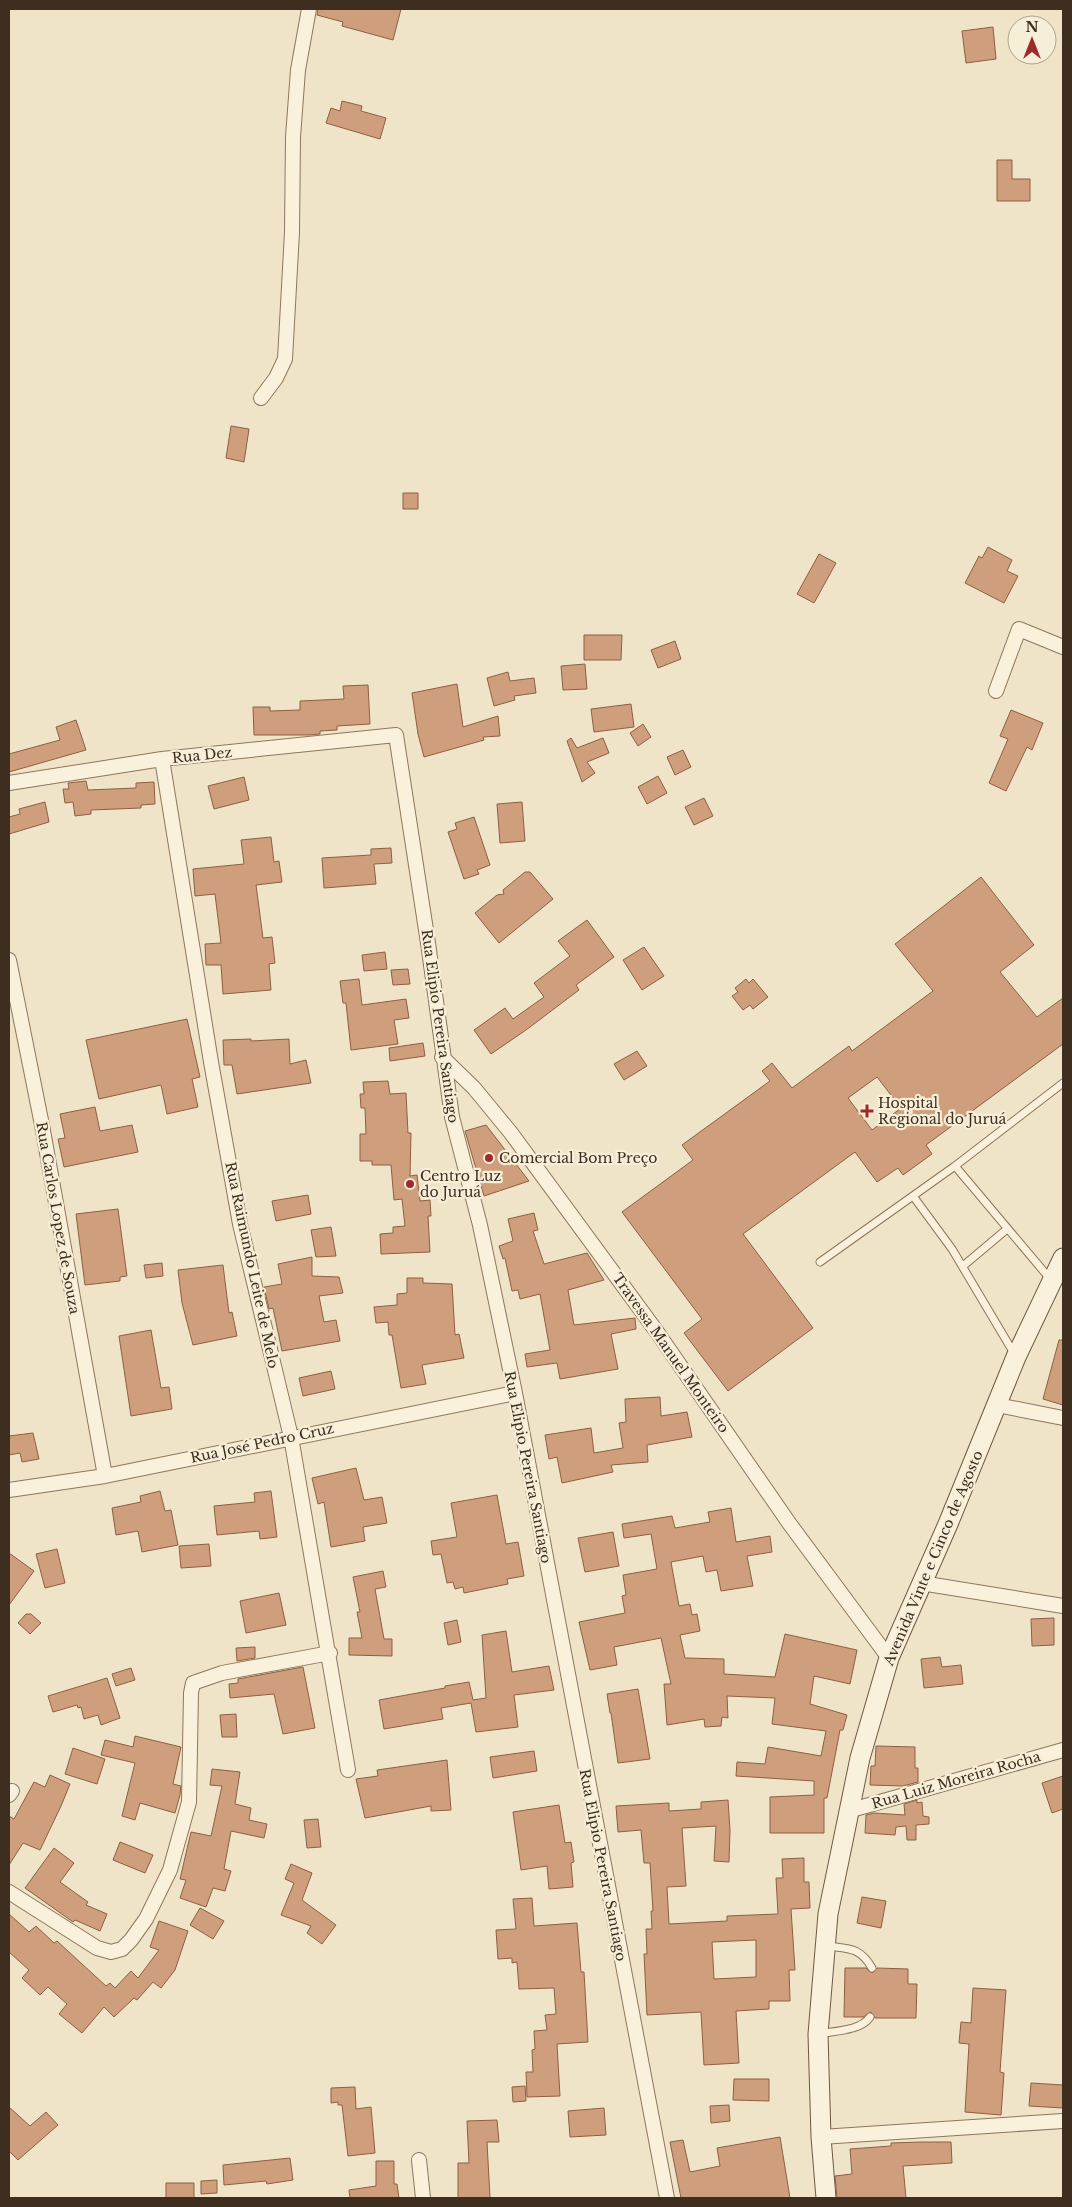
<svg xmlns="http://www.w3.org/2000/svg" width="1072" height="2207" font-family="'Libre Baskerville',serif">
	<rect width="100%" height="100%" fill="#f0e4c8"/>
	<path fill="#cf9f7d" stroke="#8d5f41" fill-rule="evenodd" d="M318,9H401L393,40L342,26L343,22L317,15Z
		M993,27L996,59L966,63L962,31Z
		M342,101L362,106L361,111L386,118L380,139L326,123L331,108L340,111Z
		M997,160H1012V179H1030V201H997Z
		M231,426L249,429L244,462L226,458Z
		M403,493H418V509H403Z
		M988,547L1012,560L1007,571L1018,576L1004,603L965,583L979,556L982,558Z
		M819,554L836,563L814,603L797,594Z
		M584,635H622L621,660H584Z
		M675,641L681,659L658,668L651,650Z
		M585,664L587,689L563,690L561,666Z
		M508,672L510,681L534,678L536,693L514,696L515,700L494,706L487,678Z
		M457,684L463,727L498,716L500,736L483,737L484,740L424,757L418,734L412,693Z
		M368,685L370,724L337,726V730L320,731V734L309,735H254L253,707H270V711L300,710V701L344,699L343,686Z
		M631,704L634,727L594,732L591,709Z
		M1011,710L1043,723L1032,750L1027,747L1006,791L989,783L1008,739L1000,736Z
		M76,720L86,750L9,772V754L60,740L56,727Z
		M643,724L651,737L638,746L630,733Z
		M571,738L577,748L603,738L609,753L587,762L595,773L582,782L567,741Z
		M683,750L691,767L675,775L667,757Z
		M658,776L667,793L647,804L638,787Z
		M244,777L249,800L214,809L208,786Z
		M86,781L88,790L136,788V783L154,782L155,804L141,805V808L91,810V814L75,816L73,802L65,803L63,789H69L68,783Z
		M704,798L713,816L694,825L685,807Z
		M45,802L49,822L9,834V817L20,814L19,809Z
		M522,802L525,841L500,843L497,804Z
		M474,817L490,865L477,870L479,874L464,879L448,832L457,829L455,823Z
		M271,837L274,862L279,861L282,882L256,885L263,938L272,937L275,963L269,964L271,990L223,994L221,965H206L205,944L221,943L215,894L195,896L193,869L244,864L241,840Z
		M391,848L392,863L374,864L376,884L324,888L322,858L371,855V849Z
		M525,872H530L553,899L499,943L475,913L497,895L504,894L503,890Z
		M981,877L1034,945L1000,972L1037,1017L1063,998V1044L926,1145L932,1154L903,1175L898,1168L877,1182L855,1152L743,1234L813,1328L728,1391L684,1333L702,1319L622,1212L693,1160L682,1145L770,1081L762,1071L772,1063L792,1088L849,1046L852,1051L933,991L895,944ZM877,1077L901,1108L872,1130L848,1098Z
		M587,920L614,957L576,985L579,990L526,1030L491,1054L474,1030L505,1008L513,1019L544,997L534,983L570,956L558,941Z
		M644,947L664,976L642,990L623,960Z
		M385,952L387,969L364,971L362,955Z
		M408,969L410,984L393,985L391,970Z
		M359,979L362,1005L406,999L409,1018L394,1020L398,1044L351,1050L346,1003H343L340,981Z
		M746,979L749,983L753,979L768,997L753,1009L750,1005L743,1010L732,996L738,992L735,988Z
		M187,1019L200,1077L192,1079L198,1107L167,1114L161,1085L99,1099L86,1040Z
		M251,1039V1041L289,1039L290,1064L306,1060L311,1083L237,1094L232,1065H224L223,1040Z
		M423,1043L425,1056L390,1061L389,1048Z
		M637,1051L647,1066L624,1080L614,1064Z
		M388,1081L390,1094L406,1093L408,1133H411L410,1176L417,1175L420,1201L430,1200L431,1216H428L430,1252L381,1254L380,1234L393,1233V1227L405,1226L402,1199L394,1200L391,1165H372V1161H360V1134H366L365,1108H361L360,1094H364L363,1082Z
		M95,1107L100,1131L132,1125L138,1152L64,1167L58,1139L65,1138L60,1114Z
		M486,1125L529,1181L484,1196L465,1131Z
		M308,1195L311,1214L276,1221L272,1201Z
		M118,1209L127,1276L120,1277V1281L85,1285L76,1214Z
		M534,1213L538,1230L533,1231L544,1264L587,1253L604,1280L568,1290L574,1325L635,1318L636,1329L611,1334L618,1369L560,1379L557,1363L527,1367L525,1354L550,1350L540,1294L520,1299L518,1290L512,1291L505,1258L503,1259L499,1246L513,1241L508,1219Z
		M331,1227L336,1256L316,1257L311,1230Z
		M312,1257V1276L339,1277L343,1293L319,1296L324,1322L336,1320L340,1341L282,1351L273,1308L269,1309L264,1287L282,1284L278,1264Z
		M162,1263L163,1276L146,1278L144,1265Z
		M223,1265L229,1313L232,1312L237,1336L193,1345L182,1303L178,1270Z
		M407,1278H423V1283L452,1284L455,1335L459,1334L464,1358L422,1365L426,1384L401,1388L392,1335H389L388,1322L376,1323L374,1307L397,1305V1294L407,1293Z
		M151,1330L161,1388L169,1387L172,1409L131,1416L119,1336Z
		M1059,1340H1063V1405L1043,1399Z
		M331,1371L335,1389L303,1396L299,1378Z
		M660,1397L661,1416L687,1412L692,1437L647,1445L648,1462L611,1465L613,1472L562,1483L557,1457L549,1459L545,1435L591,1428L594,1453L623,1448L619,1423L626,1422L625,1399Z
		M33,1433L39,1459L22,1462L20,1453L9,1455V1436Z
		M356,1468L364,1500L382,1497L387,1523L363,1527L365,1541L331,1547L324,1502L318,1504L312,1478Z
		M160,1491L165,1511L171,1510L178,1545L142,1552L138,1531L116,1535L112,1508L141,1502L140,1496Z
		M271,1491L277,1537L260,1539L259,1531L217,1535L214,1506L255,1502L254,1493Z
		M497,1495L506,1544L518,1542L524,1576L507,1579L508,1584L464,1593L463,1587L455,1589L453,1582L447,1583L441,1554L433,1555L431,1541L457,1537L451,1503Z
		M731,1508L736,1542L770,1536L772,1552L747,1556L753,1586L721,1591L717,1570L706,1572L703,1556L671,1562L679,1606L690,1604L692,1615L697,1614L700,1631L680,1635L685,1658L724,1659V1674L775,1677L785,1634L857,1650L850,1684L814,1676L810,1704L847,1715L843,1730H840L827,1798H824V1833H770V1797L814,1795V1781L736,1776L737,1762L765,1764L768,1747L821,1756L826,1731L772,1724L775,1698L727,1696L728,1718L722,1717L721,1726L705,1727L704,1719L667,1725L664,1684H671L661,1638L614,1647L617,1665L590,1670L579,1622L625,1613L622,1596L626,1595L623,1575L657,1569L651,1534L624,1538L622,1524L672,1516L675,1528L710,1522L708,1512Z
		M613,1532L619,1566L585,1572L578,1538Z
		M209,1544L211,1566L181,1568L179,1546Z
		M57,1549L65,1583L45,1588L36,1554Z
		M9,1553L34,1571L9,1605Z
		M383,1571L386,1587L375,1589L384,1639H392V1656L349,1655V1638H362L357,1612H360L353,1577Z
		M279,1593L286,1625L246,1633L240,1601Z
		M26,1614H31L41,1623L30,1634L18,1623Z
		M1054,1618V1645L1032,1646L1031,1619Z
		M457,1620L461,1642L448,1645L444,1623Z
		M506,1631L512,1672L549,1666L554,1690L514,1695L518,1727L476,1732L471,1703L441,1708L443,1719L384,1729L379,1700L445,1688V1686L469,1682L473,1700L486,1698L482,1635Z
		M255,1647V1658L237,1661L236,1648Z
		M940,1657L942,1667L961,1665L963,1684L924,1688L921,1659Z
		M303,1667L315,1728L283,1734L274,1694L230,1698L229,1684L238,1683V1679Z
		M131,1668L135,1680L116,1686L112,1674Z
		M107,1678L120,1718L101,1725L98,1715L84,1719L81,1707L78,1708L77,1705L53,1712L48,1696Z
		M638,1689L650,1759L618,1763L611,1713H610L607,1694Z
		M236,1714L237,1737H222L220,1715Z
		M135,1736L181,1747L173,1784L181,1786L180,1795L175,1813L140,1803L135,1820L122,1816L135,1763L101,1755L105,1740L133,1747Z
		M876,1746L915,1747V1768H918V1782L903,1786L870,1785L871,1766H875Z
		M73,1748L105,1759L97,1784L65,1774Z
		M534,1751L537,1771L493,1778L490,1757Z
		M447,1760L451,1810L431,1811V1806L365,1818L356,1779L378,1776L377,1770Z
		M212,1769L240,1772L235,1804L251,1808L249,1820L267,1824L264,1838L231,1831L224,1869L231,1871L225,1891L213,1888L206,1907L180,1898L186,1880L180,1879L191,1832L211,1836L222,1786L210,1785Z
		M50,1775L70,1784L61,1806L40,1850L23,1843L9,1865V1816L14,1819L34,1782L45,1787Z
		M1063,1776V1809L1052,1813L1042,1783Z
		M728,1800L730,1830L729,1862L714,1861L716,1826L682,1828L686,1886L667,1887L669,1924L727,1921V1916L778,1914L776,1878H783L782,1859L804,1858V1882H809L810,1908L791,1909L795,1970H789L790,2001H769V2009L736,2011L739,2063L704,2065L701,2012L647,2015L644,1954H647L646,1929H652L651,1911H653L650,1863H644L641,1830L618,1832L616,1806L669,1803V1811L701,1809V1802ZM756,1940V1977L714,1979L712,1942Z
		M917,1800V1803L922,1802L923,1816L929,1817V1824L916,1825V1840H907L906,1826L896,1827L895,1835L865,1833L866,1815L874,1813L905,1815L904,1804Z
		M559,1805L565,1843L571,1842L574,1862L571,1863L573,1887L549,1889L547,1866L521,1870L513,1812Z
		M318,1819L321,1847L307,1848L304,1820Z
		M120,1842L153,1855L145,1873L113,1860Z
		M54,1848L74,1863L60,1882L88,1902L86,1905L107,1914L100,1931L75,1920L73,1922L25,1888Z
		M291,1864L312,1873L302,1900L336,1925L322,1944L307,1933L311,1926L281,1915L294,1883L285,1879Z
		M862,1897L886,1901L881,1928L857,1923Z
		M532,1898L534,1926L577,1923L581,1972H584L588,2042L557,2044L560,2096L527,2097L526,2072H533L532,2050L535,2049L534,2031L547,2030L545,2015L556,2014L554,1988L519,1989L517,1962L512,1963V1958L498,1959L496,1930L516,1929L513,1899Z
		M200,1908L224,1921L213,1939L190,1925Z
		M9,1914L29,1932L36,1926L54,1943L57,1941L106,1986L110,1983L115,1988L131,1971L138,1978L159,1950L150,1947L159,1921L188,1931L175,1970L161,1988L153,1982L137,2000L134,1998L114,2017L104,2007L82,2033L59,2014L67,2004L48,1987L40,1995L22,1978L29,1970L9,1952Z
		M845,1968H866L872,1973L877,1968L908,1969V1984H917L916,2018H875L871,2012L863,2017H844Z
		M973,1988L1006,1990L1000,2072L1004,2073L1001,2115L965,2112L969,2044L959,2043L961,2022L971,2023Z
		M734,2079H769V2101L733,2100Z
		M1031,2083L1063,2085V2108L1029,2106Z
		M525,2086L526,2101L513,2102L512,2087Z
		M355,2087L356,2109L371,2107L375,2153L348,2156L342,2105H338V2102L331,2103V2088Z
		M729,2105L730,2121L711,2123L710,2106Z
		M9,2107L30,2126L46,2112L58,2125L18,2160L9,2151Z
		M604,2108L606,2135L570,2137L568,2111Z
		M497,2120L499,2142H487L490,2198H458V2163H469L467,2121Z
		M780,2137L790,2198H681L670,2142L683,2140L690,2172L720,2166L717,2148Z
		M920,2142H951L952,2163L903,2166L906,2198H837L835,2176L852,2174L850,2149L891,2146V2143Z
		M290,2158L293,2180L267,2184L266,2181L224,2185L223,2165Z
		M376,2161H394V2184H397L399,2198H350L349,2190L376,2186Z
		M217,2180V2193L201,2194V2181Z
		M166,2183H194V2198H166Z"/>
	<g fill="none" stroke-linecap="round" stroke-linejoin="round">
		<defs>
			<path id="service" d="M955,1166L1051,1280
				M913,1196L952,1249L1015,1355
				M820,1262L955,1166L1063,1083
				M963,1266L1007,1229
				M827,1946C849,1949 860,1947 872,1968
				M818,2034C833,2031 861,2031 870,2017"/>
			<path id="minor" d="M261,398L276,378L285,359L292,232L293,137L298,70L309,9
				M996,691L1019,629L1063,647
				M162,759L211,1062L240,1224L291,1437L348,1770
				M9,783L162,759L396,735L428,943L452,1117L480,1225L515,1393L667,2198
				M9,960L42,1125L105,1476
				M442,1057L474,1088L511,1133L657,1332L789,1523L889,1658
				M997,1405L1063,1418
				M9,1490L105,1476L515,1393
				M921,1583L1063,1606
				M9,1795L12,1791
				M848,1811L1063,1750
				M9,1892L97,1948L111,1952L122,1949L131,1940L146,1919L170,1870L189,1802L191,1693L193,1683L222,1673L330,1653
				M821,2137L1063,2121
				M419,2160L423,2198"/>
			<path id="secondary" d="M826,2198L821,2137L818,2034L828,1914L860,1758L889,1658L948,1524L1016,1357L1063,1258"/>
		</defs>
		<use href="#service" stroke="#8d765c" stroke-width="9"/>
		<use href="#minor" stroke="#8d765c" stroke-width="16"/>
		<use href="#secondary" stroke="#6f573f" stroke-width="21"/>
		<use href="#service" stroke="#faf1dc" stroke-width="7"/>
		<use href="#minor" stroke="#faf1dc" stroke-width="14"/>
		<use href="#secondary" stroke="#faf1dc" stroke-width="19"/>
	</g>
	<g fill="#9e2a2b" stroke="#f7eed8" stroke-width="2">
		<path d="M864.5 1103.5h5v5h5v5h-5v5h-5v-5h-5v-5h5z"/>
		<circle cx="489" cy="1158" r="5"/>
		<circle cx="410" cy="1184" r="5"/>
	</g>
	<g text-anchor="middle" stroke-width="4.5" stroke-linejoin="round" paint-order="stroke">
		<g font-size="14" fill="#3d2e20" stroke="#f7eed8">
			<text transform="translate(202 755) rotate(-6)" y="5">Rua Dez</text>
			<text transform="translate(440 1026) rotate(82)" y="5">Rua Elipio Pereira Santiago</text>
			<text transform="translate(58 1218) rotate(80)" y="5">Rua Carlos Lopez de Souza</text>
			<text transform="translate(252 1265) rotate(78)" y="5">Rua Raimundo Leite de Melo</text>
			<text transform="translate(671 1353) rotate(55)" y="5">Travessa Manuel Monteiro</text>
			<text transform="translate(262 1443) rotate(-12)" y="5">Rua José Pedro Cruz</text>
			<text transform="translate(528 1467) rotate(79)" y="5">Rua Elipio Pereira Santiago</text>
			<text transform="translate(933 1558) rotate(-67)" y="5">Avenida Vinte e Cinco de Agosto</text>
			<text transform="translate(956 1780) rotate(-16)" y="5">Rua Luiz Moreira Rocha</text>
			<text transform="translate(603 1865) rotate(79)" y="5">Rua Elipio Pereira Santiago</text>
		</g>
		<g font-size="14" fill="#3d2e20" stroke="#f7eed8" text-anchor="start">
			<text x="878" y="1108">Hospital<tspan x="878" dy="16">Regional do Juruá</tspan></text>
			<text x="499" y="1163">Comercial Bom Preço</text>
			<text x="420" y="1181">Centro Luz<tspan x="420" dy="16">do Juruá</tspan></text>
		</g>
	</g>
	<rect width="1072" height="2207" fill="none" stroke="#3d2e20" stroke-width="20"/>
	<g transform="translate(1032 40)"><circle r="24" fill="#f7eed8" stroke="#ada18e"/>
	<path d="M0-4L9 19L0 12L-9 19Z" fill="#9e2a2b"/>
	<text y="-8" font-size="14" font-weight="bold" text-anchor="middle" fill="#3d2e20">N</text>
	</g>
</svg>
